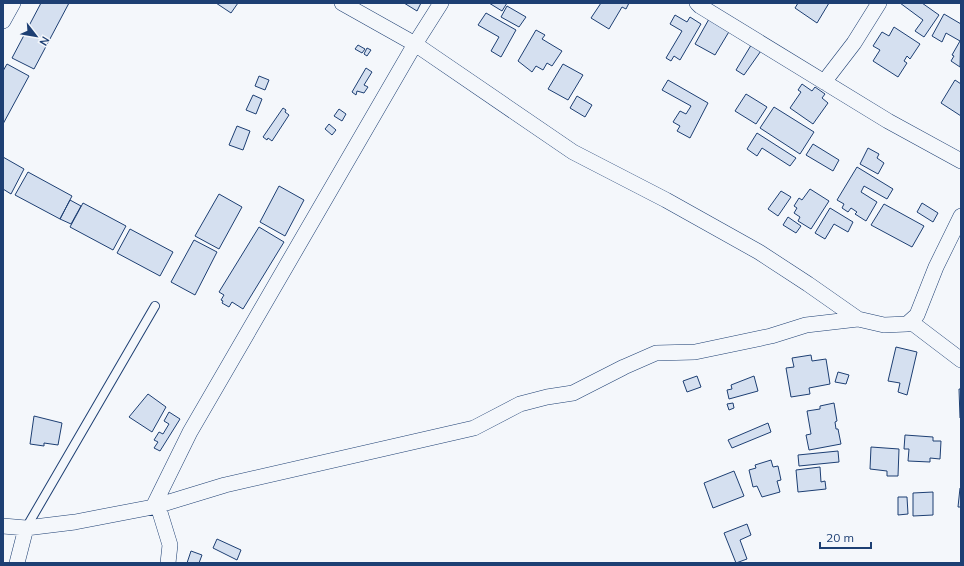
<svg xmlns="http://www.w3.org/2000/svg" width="964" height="566" font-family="Mulish,sans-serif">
	<rect width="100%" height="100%" fill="#f4f7fb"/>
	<path fill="#d5e0f0" stroke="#1d3f73" d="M41,3H69L34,69L12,58Z
		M216,3H238L231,13Z
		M404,3H421L417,11Z
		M489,3H507L502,11Z
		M601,3H629L626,9L622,7L609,29L591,18Z
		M798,3H829L817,23L795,8Z
		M900,3H922L939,15L924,37L915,31L923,20Z
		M507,6L526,17L519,27L501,17Z
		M486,13L516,30L501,57L491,51L499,37L478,25Z
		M944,14L961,24L960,67L951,61L954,56L952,55L960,41L946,33L942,42L932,36Z
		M675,15L687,22L690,17L701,24L680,60L674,56L671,61L666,58L682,31L670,24Z
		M709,19L730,30L715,55L695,44Z
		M894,27L920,44L910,59L907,56L904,61L907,63L898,77L873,61L880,50L873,46L882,32L889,36Z
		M536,30L545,35L542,39L562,51L552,66L547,63L543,70L536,66L532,72L518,61Z
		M753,42L763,48L744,75L736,70Z
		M358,45L365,49L362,53L355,49Z
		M367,48L371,50L367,56L364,54Z
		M7,64L29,76L3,124V71Z
		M563,64L583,75L568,100L548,89Z
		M366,68L372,72L364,85L368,87L364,93L357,91L356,95L352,92Z
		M259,76L269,80L265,90L255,86Z
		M668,80L708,103L690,138L677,131L680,126L673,122L680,111L686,114L691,106L662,90Z
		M955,80L961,84V116L941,103Z
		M802,84L812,91L815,87L825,94L822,98L828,103L813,124L790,108L801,92L798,90Z
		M746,94L767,107L756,124L735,111Z
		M253,95L262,99L256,114L246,110Z
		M577,96L592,105L585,117L570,108Z
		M774,107L814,132L800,154L760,128Z
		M283,108L286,110L285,112L289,115L272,141L268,138L267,140L263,137Z
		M339,109L346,114L342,121L334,116Z
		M329,124L336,130L332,135L325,129Z
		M237,126L250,131L243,150L229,145Z
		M757,133L796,158L790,166L762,148L757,156L747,149Z
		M813,144L839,160L833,171L806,155Z
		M868,148L879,154L877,158L884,163L878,174L860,164Z
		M3,157L24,169L11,194L3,189Z
		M857,167L893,189L887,199L864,186L861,192L877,202L866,221L855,214L857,212L851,208L848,212L842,208L844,204L837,200Z
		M28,172L72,196L60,219L15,195Z
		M279,186L304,200L285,236L260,222Z
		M810,189L829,201L811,229L798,221L800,217L794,213L797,208L794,206L799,198L802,200Z
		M781,191L791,197L778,216L768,209Z
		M219,194L242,207L219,249L195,236Z
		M70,200L81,206L71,224L60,219Z
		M83,203L126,226L113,250L70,227Z
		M922,203L938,213L933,222L917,212Z
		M884,204L924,226L912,247L871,225Z
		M830,208L853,222L848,232L834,224L825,239L815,233Z
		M788,217L801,226L796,233L783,225Z
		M259,227L284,242L243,309L232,302L229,307L222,303L223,301L221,300L224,295L219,292Z
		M130,229L173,252L160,276L117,253Z
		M194,240L217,252L195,295L171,282Z
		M896,347L917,352L907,395L898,392L900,383L888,381Z
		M811,355L812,361L826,359L830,384L809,388L810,394L791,397L786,368L794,367L792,358Z
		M838,372L849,375L846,384L835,382Z
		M697,376L701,387L687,392L683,381Z
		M754,376L758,391L729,399L727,390L732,389L731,385Z
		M959,389H961V418H960Z
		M148,394L166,407L152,432L129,417Z
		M733,403L734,408L729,410L727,404Z
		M834,403L837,421L835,422L836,429H838L841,444L809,450L806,435L811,434L807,411L820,409V406Z
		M169,412L180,419L160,451L154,448L158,442L154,440L159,432L163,434L169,424L164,421Z
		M34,416L62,423L58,445L44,443V446L30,444Z
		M768,423L771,432L732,448L728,440Z
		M905,435L933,437V441H941L940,459L930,458V462L908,461L909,449H904Z
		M871,447L899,449L898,476H887V471L870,469Z
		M838,451L839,462L799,466L798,455Z
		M771,460L773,467L778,466L781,480L777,481L780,492L762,497L757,486L753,487L749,470L756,468L755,465Z
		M820,467L821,482L825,481L826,489L798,492L796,470Z
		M734,471L744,496L713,508L704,483Z
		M960,488L961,489V507H958Z
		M933,492V515L913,516V493Z
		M898,497H907L908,514L898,515Z
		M747,524L751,535L740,540L747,559L736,563L724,533Z
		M217,539L241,550L237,560L213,548Z
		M191,551L202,555L199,563H187Z"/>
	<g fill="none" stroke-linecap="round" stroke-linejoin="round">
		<defs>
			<path id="lane" d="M26,528L155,306"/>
			<path id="street" d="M342,3L415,44L573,152L666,200L759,252L808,284L858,319
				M697,3L700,6L888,121L961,161
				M3,21L13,3
				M824,82L854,43L879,3
				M911,322L961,360
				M3,526L26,528L75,522L153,507L225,485L474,428L520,404L547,397L573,393L624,367L656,353L695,352L771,336L806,325L858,319L884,325L907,324L917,315L936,267L961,216
				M17,563L26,528
				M168,563L170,545L158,506L153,507L190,432L415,44L441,3"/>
		</defs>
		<use href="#lane" stroke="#1d3f73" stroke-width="10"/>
		<use href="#street" stroke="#1d3f73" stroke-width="16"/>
		<use href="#lane" stroke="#f4f7fb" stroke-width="8"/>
		<use href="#street" stroke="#f4f7fb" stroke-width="15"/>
	</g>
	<rect width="964" height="566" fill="none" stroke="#1d3f73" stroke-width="8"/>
	<g transform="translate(36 36) rotate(121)" stroke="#f4f7fb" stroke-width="3" paint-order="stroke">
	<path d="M0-3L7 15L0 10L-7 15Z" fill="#1d3f73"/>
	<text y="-6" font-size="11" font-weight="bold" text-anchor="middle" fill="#1d3f73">N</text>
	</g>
	<path d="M820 542v6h51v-6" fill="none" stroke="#1d3f73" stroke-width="2"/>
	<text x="826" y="542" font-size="12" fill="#1d3f73" stroke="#f4f7fb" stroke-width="3" paint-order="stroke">20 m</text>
</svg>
